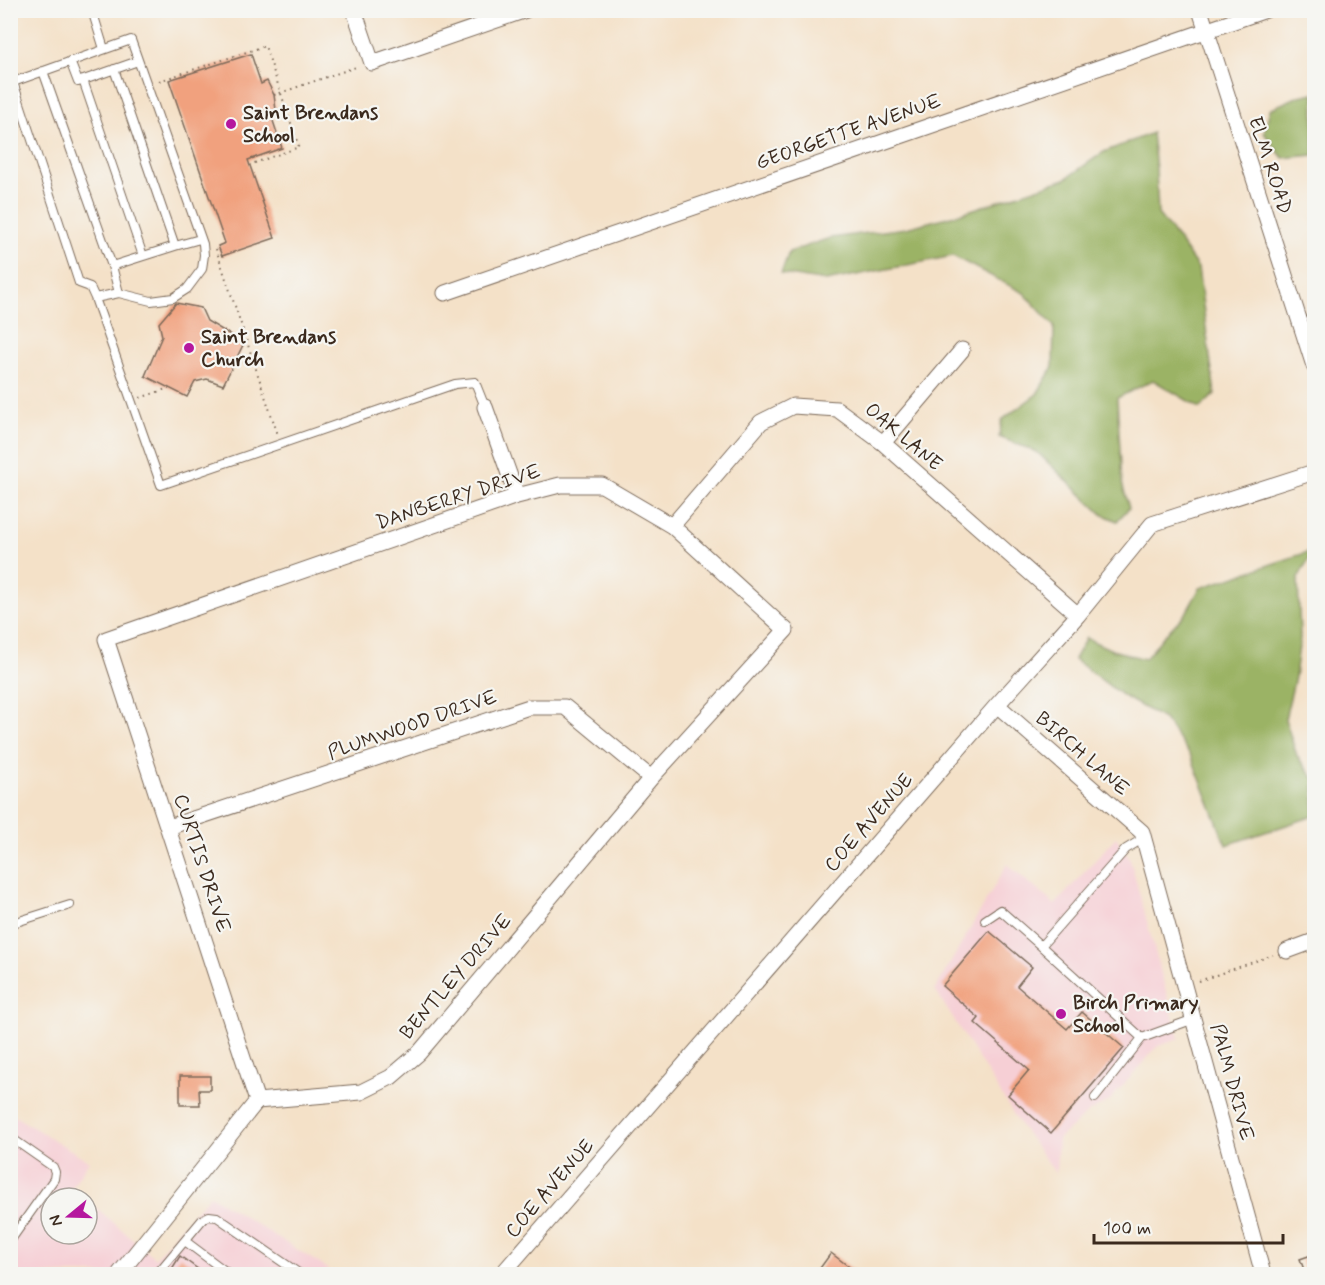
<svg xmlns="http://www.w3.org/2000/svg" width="1325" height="1285" font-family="Mynerve,sans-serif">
	<rect width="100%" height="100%" fill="#f6f6f2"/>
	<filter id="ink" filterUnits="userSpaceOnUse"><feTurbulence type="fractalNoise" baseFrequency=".0167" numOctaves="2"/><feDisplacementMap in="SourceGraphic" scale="12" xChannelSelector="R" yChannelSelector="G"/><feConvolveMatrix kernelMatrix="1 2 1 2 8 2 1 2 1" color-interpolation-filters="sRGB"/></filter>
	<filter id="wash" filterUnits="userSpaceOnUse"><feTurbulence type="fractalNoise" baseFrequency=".008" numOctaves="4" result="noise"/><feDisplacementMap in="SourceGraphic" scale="24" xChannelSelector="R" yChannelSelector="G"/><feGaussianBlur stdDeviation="1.35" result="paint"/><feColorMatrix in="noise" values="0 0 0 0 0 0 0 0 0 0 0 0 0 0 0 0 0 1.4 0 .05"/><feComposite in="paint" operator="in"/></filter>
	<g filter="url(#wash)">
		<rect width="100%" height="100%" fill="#f4e1c8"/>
		<path fill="#f6cfd5" d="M1116,837L1130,859L1179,1039L1158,1046L1109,1101L1089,1112L1058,1139L1056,1174L1021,1126L935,990L1007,864L1055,905Z
			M11,1114L89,1161L72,1187L84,1198H51V1234H87V1200L155,1258L210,1195L328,1269L324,1274H11Z"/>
		<path fill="#9bb365" stroke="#6b6e42" stroke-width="1.5" d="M1314,93V155L1283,158L1264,133L1270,109L1299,96Z
			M1152,133L1156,169L1158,214L1178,239L1198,268L1215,394L1200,408L1153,380L1117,398L1122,483L1129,508L1117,521L1102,514L1037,452L999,437L1002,420L1037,394L1053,367L1054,326L1024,293L953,256L826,281L781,274L789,252L830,238L906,228L959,214L1065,179L1104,152Z
			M1314,550L1298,578L1300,638L1295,677L1285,719L1297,756L1314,779V816L1226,845L1191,756L1164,719L1123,696L1074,659L1086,638L1112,650L1145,659L1162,638L1186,613L1200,588Z"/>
		<g id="blocks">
			<path fill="#f1a17e" d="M251,54L261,84L267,81L274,95L276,110L270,112L282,148L248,160L275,238L222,256L218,246L225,243L169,80Z
				M176,303L201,308L207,321L244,343L223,385L207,379L195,382L187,397L145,376L162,336L159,323Z
				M989,931L1032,967L1017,986L1067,1029L1082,1012L1124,1048L1051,1133L1008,1095L1029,1070L975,1023L979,1018L942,986Z
				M180,1076H210V1090H199L200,1105H180Z
				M831,1253L860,1275H815Z
				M1314,1254V1275H1306L1300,1259Z
				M180,1256L206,1275H168Z"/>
		</g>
	</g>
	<g filter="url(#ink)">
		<use href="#blocks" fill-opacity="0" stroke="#7c6a5a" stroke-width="1.5"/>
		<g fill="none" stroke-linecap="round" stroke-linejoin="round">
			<defs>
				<path id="lane" d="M92,10L104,49
					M70,61L78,82L138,61
					M114,69L175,246L112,266L119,293
					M43,71L112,266
					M83,80L143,256
					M175,246L200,239
					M95,298L90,287L79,283L13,82L131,40L203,244L204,255L202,269L187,289L173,298L151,301L119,293L95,298L161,485L455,384L475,382L485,407
					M985,920L1000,910L1041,946L1126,849L1144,838
					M10,924L70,905
					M1041,946L1142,1038
					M1095,1098L1142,1038L1194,1019
					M10,1137L53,1167L55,1172L54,1179L10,1241
					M185,1241L229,1274
					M157,1274L202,1220L209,1216L217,1217L300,1274"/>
				<path id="street" d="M354,10L372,63L526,10
					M1200,10L1314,366
					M445,293L1266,10
					M485,407L517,496
					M883,443L962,350
					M672,526L761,422L793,406L837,409L883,443L1078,615
					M997,705L1142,832L1263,1274
					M169,827L529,707H565L651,778
					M1287,951L1314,941
					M119,1274L257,1101L361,1092L391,1077L419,1053L651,778L786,630L672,526L602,485H560L517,496L106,639L257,1101
					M502,1274L997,705L1078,615L1152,524L1314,472"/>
			</defs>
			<use href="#lane" stroke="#7c6a5a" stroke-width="10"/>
			<use href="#street" stroke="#7c6a5a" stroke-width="17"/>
			<path stroke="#7c6a5a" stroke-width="2" stroke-dasharray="1.5 4.5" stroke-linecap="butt" d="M159,81L265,46L299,147L249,165
				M274,95L356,67
				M216,249L278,435
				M232,366L252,360
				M140,398L169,388
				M1199,981L1273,955"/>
			<use href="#lane" stroke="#fff" stroke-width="8"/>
			<use href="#street" stroke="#fff" stroke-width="15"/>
		</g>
	</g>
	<g fill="#b5179e" stroke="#f6f6f2" stroke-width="2">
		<circle cx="231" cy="124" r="6"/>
		<circle cx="189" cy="348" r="6"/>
		<circle cx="1061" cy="1014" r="6"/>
	</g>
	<g text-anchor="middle" stroke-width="4.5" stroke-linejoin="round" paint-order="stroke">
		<g font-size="20" font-weight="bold" fill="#3b2a1e" stroke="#f6f6f2" text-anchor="start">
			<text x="243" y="119">Saint Brendans<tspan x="243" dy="23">School</tspan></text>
			<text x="201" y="343">Saint Brendans<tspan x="201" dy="23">Church</tspan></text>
			<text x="1073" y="1009">Birch Primary<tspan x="1073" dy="23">School</tspan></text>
		</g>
		<g font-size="20" fill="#3b2a1e" stroke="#f6f6f2">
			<text transform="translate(848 131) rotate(-19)" y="7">GEORGETTE AVENUE</text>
			<text transform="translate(1271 165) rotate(72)" y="7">ELM ROAD</text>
			<text transform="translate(904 436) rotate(40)" y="7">OAK LANE</text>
			<text transform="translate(458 496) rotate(-18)" y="7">DANBERRY DRIVE</text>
			<text transform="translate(412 724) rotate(-19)" y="7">PLUMWOOD DRIVE</text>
			<text transform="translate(1083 753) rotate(41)" y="7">BIRCH LANE</text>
			<text transform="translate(868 822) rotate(-49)" y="7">COE AVENUE</text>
			<text transform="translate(203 863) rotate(72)" y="7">CURTIS DRIVE</text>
			<text transform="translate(455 976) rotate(-49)" y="7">BENTLEY DRIVE</text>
			<text transform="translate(1233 1082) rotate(75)" y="7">PALM DRIVE</text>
			<text transform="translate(549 1188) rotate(-49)" y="7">COE AVENUE</text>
		</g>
	</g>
	<rect width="1325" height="1285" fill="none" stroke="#f6f6f2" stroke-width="36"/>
	<g transform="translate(69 1216) rotate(251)"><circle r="28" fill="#f6f6f2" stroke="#aba49d" stroke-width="1.5"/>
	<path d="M0-4.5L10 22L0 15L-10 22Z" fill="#b5179e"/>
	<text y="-9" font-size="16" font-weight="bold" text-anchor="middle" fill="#3b2a1e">N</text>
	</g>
	<path d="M1094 1234v9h189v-9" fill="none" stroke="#3b2a1e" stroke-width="3"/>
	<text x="1103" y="1234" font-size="18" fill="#3b2a1e" stroke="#f6f6f2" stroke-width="4.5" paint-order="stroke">100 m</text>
</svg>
